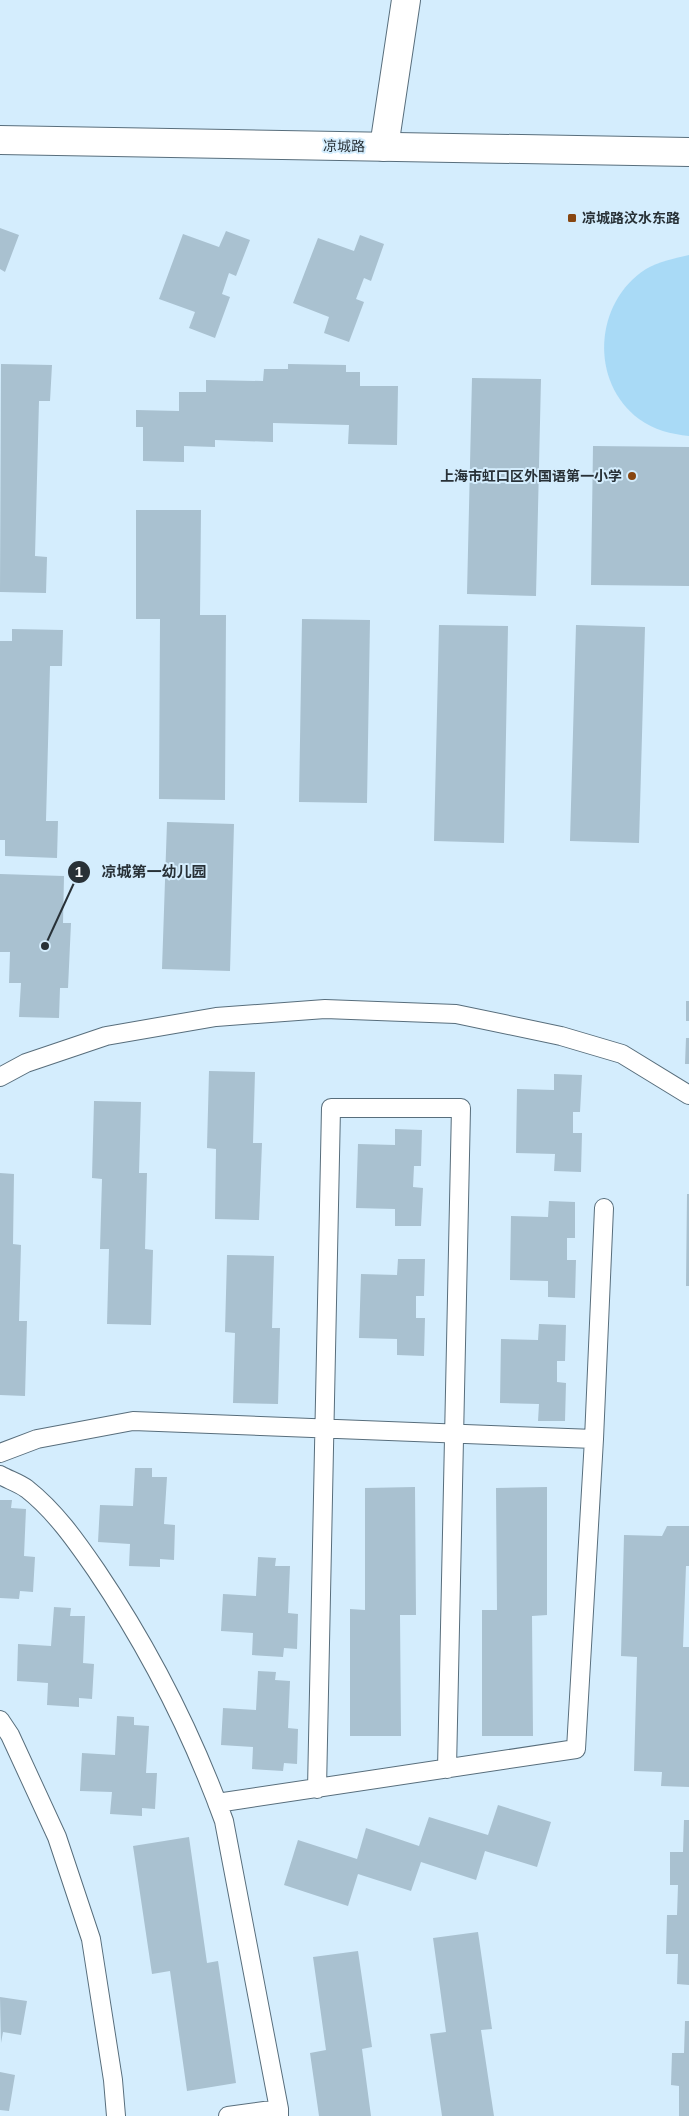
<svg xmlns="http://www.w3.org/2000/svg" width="689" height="2116" font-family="Helvetica,'Noto Sans SC',sans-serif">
	<rect width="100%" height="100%" fill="#d4edfd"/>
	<path fill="#a9daf6" d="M689,255V436C671,434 654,430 639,419C589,382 594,302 646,269C658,262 675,258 689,255Z"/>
	<path fill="#a9c1d0" d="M0,228L19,235L5,272L0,269Z
		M226,231L250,240L236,276L229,273L222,294L230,297L215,338L189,328L195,312L159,299L183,234L219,247Z
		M360,235L384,244L371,281L364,278L356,299L364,302L349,342L324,333L329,317L293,303L318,238L354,251Z
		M1,364L52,365L50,401H39L35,556L47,557L46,593L0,592Z
		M288,364L346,365V372H360V386H398L397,445L348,444L349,425L273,423V442L215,440V447L184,446V462L143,461V427H136V410L179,411V392H206V380L263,381L264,369H288Z
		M472,378L541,379L536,596L467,594Z
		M593,446L689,447V586L591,585Z
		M136,510H201L200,615H226L225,800L159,799L160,619H136Z
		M302,619L370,620L367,803L299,802Z
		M439,625L508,626L504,843L434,841Z
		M576,625L645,627L639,843L570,841Z
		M12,629L63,630L62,666H50L46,821H58L57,858L5,856V840H0V641H12Z
		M167,822L234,824L230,971L162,969Z
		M0,874L64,876L63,923H71L68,988H60L59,1018L19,1017L21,983H9L10,952H0Z
		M686,1001H689V1021H686Z
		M686,1038H689V1064H685Z
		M209,1071L255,1072L253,1143H262L259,1220L215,1219L216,1149L207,1148Z
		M554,1074L582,1075L580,1112H573V1133H582L581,1172L554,1171L555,1154L516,1153L517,1089L554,1090Z
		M94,1101L141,1102L139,1173H147L145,1249L153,1250L151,1325L107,1324L109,1249H100L102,1179L92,1178Z
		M395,1129L422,1130L421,1166H414L413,1187L423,1188L421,1226H395V1209L356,1208L358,1144L395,1145Z
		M0,1173L14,1174L13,1244L21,1245L19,1321H27L25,1396L0,1395Z
		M687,1194H689V1286H686Z
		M549,1201L575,1202V1238H567V1260H576L575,1298L548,1297V1281L510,1280L511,1216L548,1217Z
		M227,1255L274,1256L272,1328H280L278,1404L233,1403L235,1333L225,1332Z
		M398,1259H425L424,1296H416V1318H425L424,1356L397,1355V1339L359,1338L361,1274L397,1275Z
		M539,1324L566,1325L565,1361H557V1382L566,1383L565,1421H538L539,1404L500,1403L501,1339L538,1340Z
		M135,1468H152V1477H167L164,1524L175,1525L174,1560L160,1559V1567L129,1566L130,1544L98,1542L100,1505L133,1506Z
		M415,1487L416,1615H400L401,1736H350V1609L365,1610V1488Z
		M547,1487V1615L532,1616L533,1736H482V1610H497L496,1488Z
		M0,1500H12L11,1508L26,1509L24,1556L35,1557L33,1592L20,1591L19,1599L0,1598Z
		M667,1526H689V1566H686L683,1647H689V1787L661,1786L662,1772L634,1771L637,1657L621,1656L624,1535L662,1536Z
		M258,1557L276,1558L275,1566H290L288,1613L298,1614L297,1649L284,1648L283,1657L252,1655L253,1633L221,1631L223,1594L256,1596Z
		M54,1607L71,1608L70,1616H85L83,1663L94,1664L92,1699L79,1698V1707L47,1705L48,1683L17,1681L18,1644L51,1646Z
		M258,1671L276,1672L275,1680L290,1681L288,1728L298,1729L297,1764L284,1763L283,1771L252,1769L253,1747L221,1745L223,1708L256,1710Z
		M117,1716L134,1717V1725L149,1726L146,1773H157L155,1809L142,1808V1816L110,1814L112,1792L80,1791L82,1753L115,1755Z
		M498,1805L551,1822L537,1867L485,1851L476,1880L421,1862L411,1891L358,1874L348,1906L284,1885L298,1840L357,1859L366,1828L419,1846L429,1817L488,1835Z
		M684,1820H689V1985L677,1984L678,1954H666L667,1915H677L678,1885H670V1852H683Z
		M189,1837L207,1963L218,1961L236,2083L187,2091L170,1971L152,1974L133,1846Z
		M478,1932L492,2029L481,2030L494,2116H442L430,2034L446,2032L433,1938Z
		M358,1951L372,2047L362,2049L371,2116H319L310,2053L326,2050L313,1957Z
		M0,1997L27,2001L21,2035L3,2032L1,2043Z
		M685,2021H689V2116H679V2086L671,2085L672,2053H684Z
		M0,2072L15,2075L9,2111L0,2110Z"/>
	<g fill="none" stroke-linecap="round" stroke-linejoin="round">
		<defs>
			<path id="service" d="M0,1077L26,1063L106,1036L216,1017L325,1009L456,1014L561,1036L622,1054L689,1095
				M0,1453L37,1439L133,1421L594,1439L604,1208
				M0,1475C9,1480 19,1483 27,1489C55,1511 76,1541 96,1570C148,1647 192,1733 224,1821L279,2109
				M0,1720L10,1735L57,1837L91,1939L113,2080L116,2116
				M317,1789L331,1108H461L447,1769
				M217,1803L576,1749L594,1439
				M228,2116L279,2109V2116"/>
			<path id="minor" d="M384,147L406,0"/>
			<path id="tertiary" d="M0,140L689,152"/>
		</defs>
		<use href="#service" stroke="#586e7c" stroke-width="20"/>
		<use href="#minor" stroke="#586e7c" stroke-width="30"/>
		<use href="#tertiary" stroke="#586e7c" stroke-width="30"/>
		<use href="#service" stroke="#fff" stroke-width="18"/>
		<use href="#minor" stroke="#fff" stroke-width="28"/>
		<use href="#tertiary" stroke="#fff" stroke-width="28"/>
	</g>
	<g fill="#874611" stroke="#d4edfd" stroke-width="2">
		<rect x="567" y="213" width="10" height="10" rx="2.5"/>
		<circle cx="632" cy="476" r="5"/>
	</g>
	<g text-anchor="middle" stroke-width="4" stroke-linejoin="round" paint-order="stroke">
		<g font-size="14" fill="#283137" stroke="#d4edfd">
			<text transform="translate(344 146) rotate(1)" y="5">凉城路</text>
		</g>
		<g font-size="14" font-weight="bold" fill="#283137" stroke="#d4edfd" text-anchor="start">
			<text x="582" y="223">凉城路汶水东路</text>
			<text x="622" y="481" text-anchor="end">上海市虹口区外国语第一小学</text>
		</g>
	</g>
	<path fill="none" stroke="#283137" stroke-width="2" d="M45 946L79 872"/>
	<g fill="#283137" stroke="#d4edfd" stroke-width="2">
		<circle cx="45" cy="946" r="5"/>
		<circle cx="79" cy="872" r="12"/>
	</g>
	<g font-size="15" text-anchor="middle" font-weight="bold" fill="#fff">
		<text x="79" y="877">1</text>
	</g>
	<g font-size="15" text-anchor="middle" font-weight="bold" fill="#283137" stroke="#d4edfd" stroke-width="4" stroke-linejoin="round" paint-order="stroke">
		<text x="154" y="877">凉城第一幼儿园</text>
	</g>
</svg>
